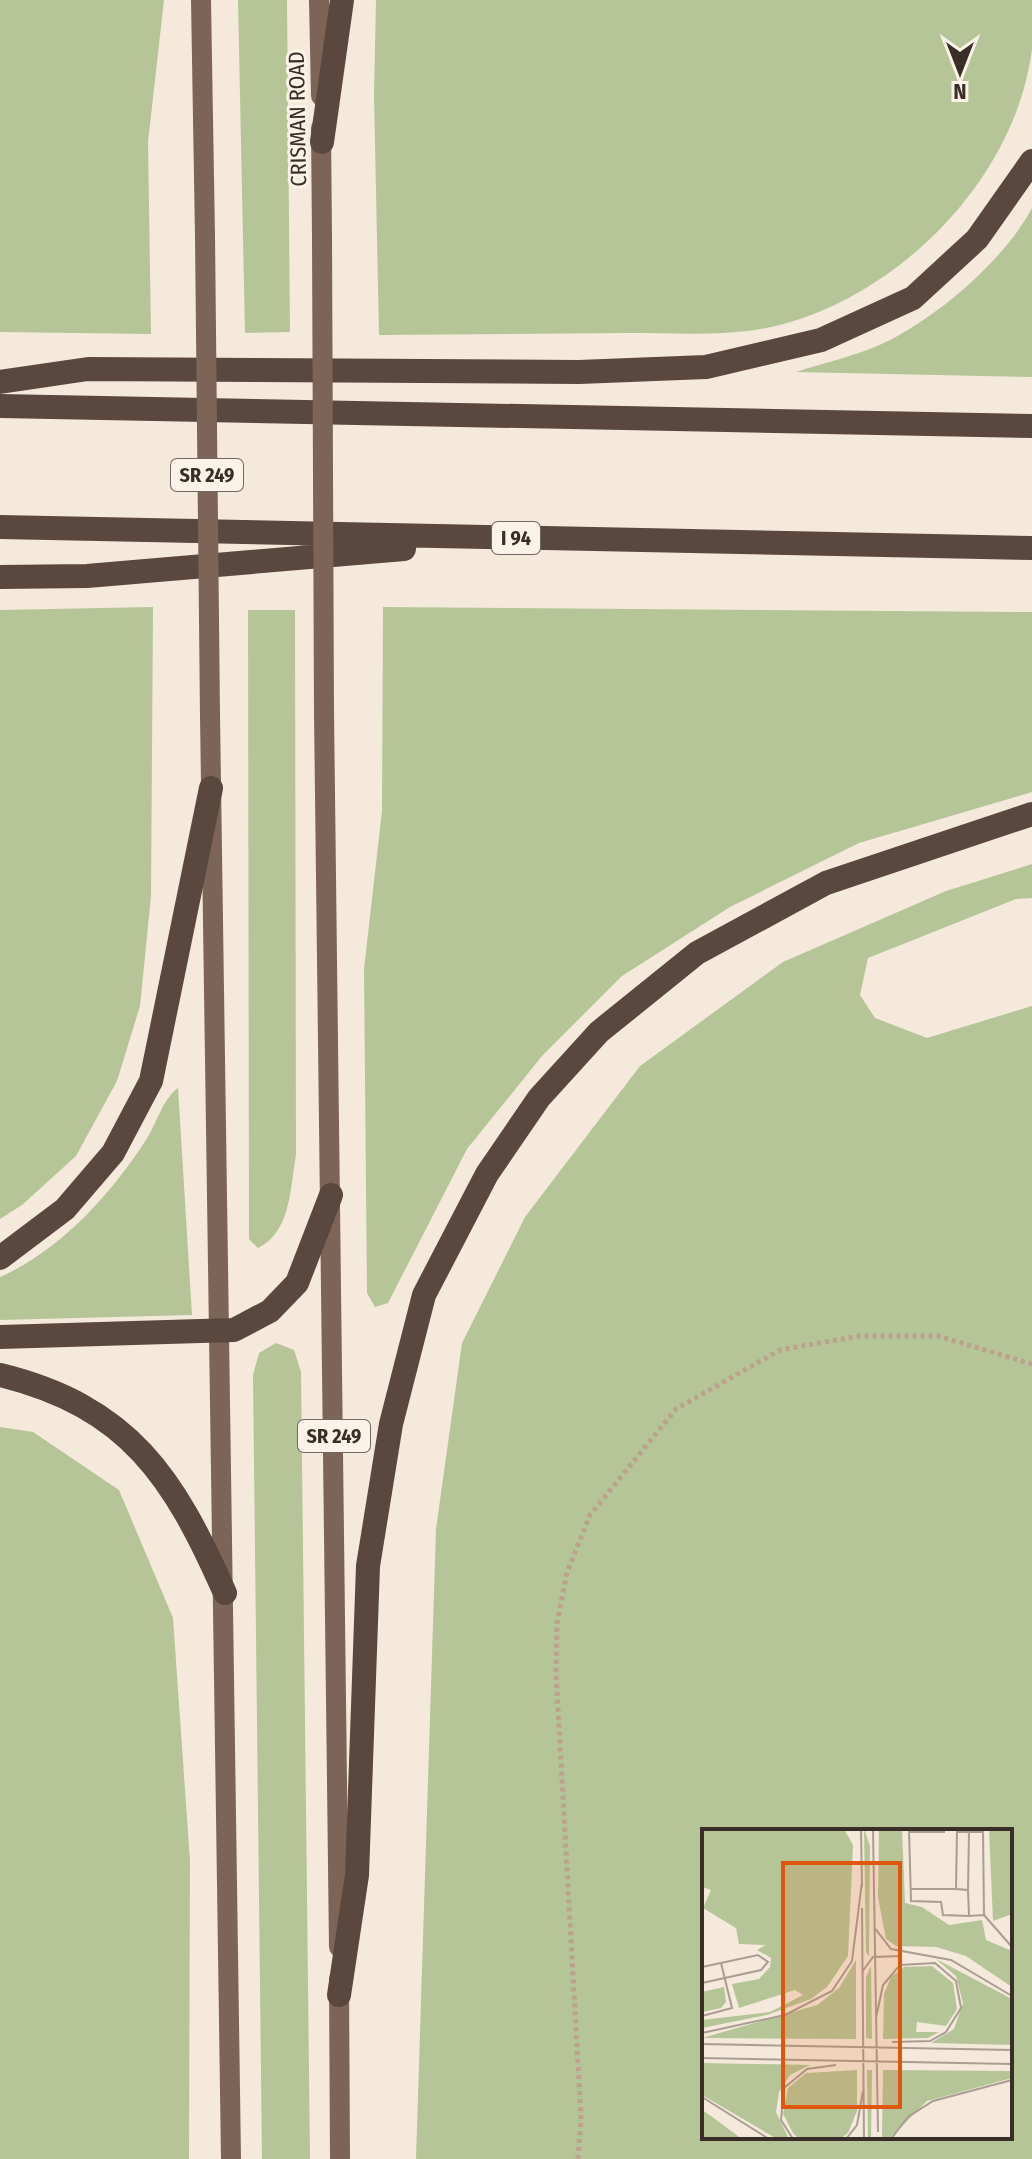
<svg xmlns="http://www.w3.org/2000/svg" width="1032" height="2159" font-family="'Fira Sans Condensed',sans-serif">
	<rect width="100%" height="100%" fill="#f4e9da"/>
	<path fill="#b5c598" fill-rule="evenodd" d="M0,0H164L148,142L151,334L0,332Z
		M238,0H287L290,332L245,333Z
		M376,0H1032C1032,16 1032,33 1032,49C1016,177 902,293 780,325C732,337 677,333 628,333C545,334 462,334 379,335L374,94Z
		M1032,208V377L796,372C826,362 861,355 890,340C941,314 1005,259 1032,208Z
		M153,607L151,896L140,1006L117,1081L76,1156L22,1205L0,1219V610Z
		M383,607L1032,612V792L859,843L730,907L622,976L542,1056L467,1149L388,1303L375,1307L367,1293L364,969L382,811Z
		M248,610H295L296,1155C290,1188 291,1232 258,1248L249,1239Z
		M1032,864V898L1016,899L868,958L860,995L875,1018L927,1038L1032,1006V2159H416L436,1529L462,1343L525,1217L640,1066L783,962L946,891ZM704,1831H1010V2137H704Z
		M178,1088L192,1315L0,1320V1277C61,1250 111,1194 146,1140C157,1123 162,1100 178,1088Z
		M276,1343L294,1350L301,1372L310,2159H262L253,1375L259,1353Z
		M0,1427L33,1432L119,1490L173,1618L190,1861L189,2159H0Z"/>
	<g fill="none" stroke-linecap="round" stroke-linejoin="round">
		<path stroke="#baa28e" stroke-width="5" stroke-dasharray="4 4" stroke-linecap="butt" d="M578,2159L581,2118L556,1673L557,1624L567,1572L590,1515L676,1409L780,1350L859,1336H938L1032,1364"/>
		<path stroke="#7c6456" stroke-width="20" d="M201,0L205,236
			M319,0L321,96
			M321,128L322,237
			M324,712L339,1947
			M210,715L231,2159
			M339,1979L340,2159"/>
		<path stroke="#5a473d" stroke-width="24" d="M322,142L342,0
			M0,382L88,369L579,372L706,367L821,340L913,298L977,239L1032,161
			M0,406L1032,426
			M0,527L1032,548
			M0,577L87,576L404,549
			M0,1258L65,1209L113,1153L151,1081L211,788
			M0,1337L234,1330L270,1311L297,1283L331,1195
			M0,1375C130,1407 174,1478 225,1593
			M339,1995L357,1875L368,1566L391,1424L424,1295L487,1174L539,1098L599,1032L697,953L826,883L1032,814"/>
		<path stroke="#7c6456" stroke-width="20" d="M205,236L210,715
			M322,237L324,712"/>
	</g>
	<g text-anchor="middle" stroke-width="6" stroke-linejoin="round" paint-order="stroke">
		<g fill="#fbf3e7" stroke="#736861" stroke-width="2">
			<rect x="171" y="459" width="72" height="32" rx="6"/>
			<rect x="492" y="522" width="48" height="32" rx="6"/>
			<rect x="298" y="1420" width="72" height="32" rx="6"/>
		</g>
		<g font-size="20" font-weight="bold" fill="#392d27">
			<text x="207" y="482">SR 249</text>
			<text x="516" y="545">I 94</text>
			<text x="334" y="1443">SR 249</text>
		</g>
		<g font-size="22" fill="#392d27" stroke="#fbf3e7">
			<text transform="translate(297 119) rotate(-91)" y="8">CRISMAN ROAD</text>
		</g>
	</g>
	<g transform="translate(702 1829)">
		<rect width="310" height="310" fill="#f4e9da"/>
		<path d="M0,0H142L151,16L146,127L125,158L109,170L65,186L0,199V191L68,183L101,166L93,161L37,179L30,155L57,150L68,138L69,129L55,121L64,116L37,115L34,99L1,79L9,61L0,58ZM162,0L168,17L167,127L164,123ZM177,0H200L203,74L220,78L247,96L280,91L284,111L310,122V158L264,127L234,118L194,117L184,110L176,68ZM287,0H310V85L291,92ZM234,130L310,170V216L229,214L252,200L261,174L254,147ZM154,131V210L0,209L115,176L137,159ZM169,137L170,210L164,209V148ZM230,137L251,154L255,180L244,197L215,193L214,203H237L226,209L181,210L182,165L189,148L202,138ZM22,158L24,173L19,179L0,183V163ZM0,234L108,236L88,246L77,263L74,283L87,310H75L0,266ZM155,241V282L146,304L138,310H97L91,304L81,285L86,259L104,244ZM165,241H170L169,310H166ZM181,241L310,242V249L225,272L187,310H180ZM0,281L9,287L40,310H0Z" fill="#b5c598"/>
		<path fill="none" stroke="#a99e92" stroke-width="2" d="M159,0L160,58M171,0L176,303M207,0L209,72L239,73L241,86L267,87M281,2L282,86L310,118M207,3H243M281,3H255L254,60L266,61L267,87L282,86M208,60H254M266,61L267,3M160,79L162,310M172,98L189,120L249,131L310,167M0,138L56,126L66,133L59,141L0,154M160,143L171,128L200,127M0,187L30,179L19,134M174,189L181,156L198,136L233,134L254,152L259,179L244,203L228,212L190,213M0,204L83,186L130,162L150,132L160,53M0,215L310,221M0,229L310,235M0,268L67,310M91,310L79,291L82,259L105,240L134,236M144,310L155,296L161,262M189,310L206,288L231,272L310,251"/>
		<path fill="#df570d" fill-opacity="0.15" stroke="#df570d" stroke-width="4" d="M81,34H198V278H81Z"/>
		<rect width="310" height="310" fill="none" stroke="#392d27" stroke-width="4"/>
	</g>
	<g transform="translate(960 72) rotate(180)" stroke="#fbf3e7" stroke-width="6" paint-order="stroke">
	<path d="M0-6L14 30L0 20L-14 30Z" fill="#392d27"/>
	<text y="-12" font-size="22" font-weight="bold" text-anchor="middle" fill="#392d27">N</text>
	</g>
</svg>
